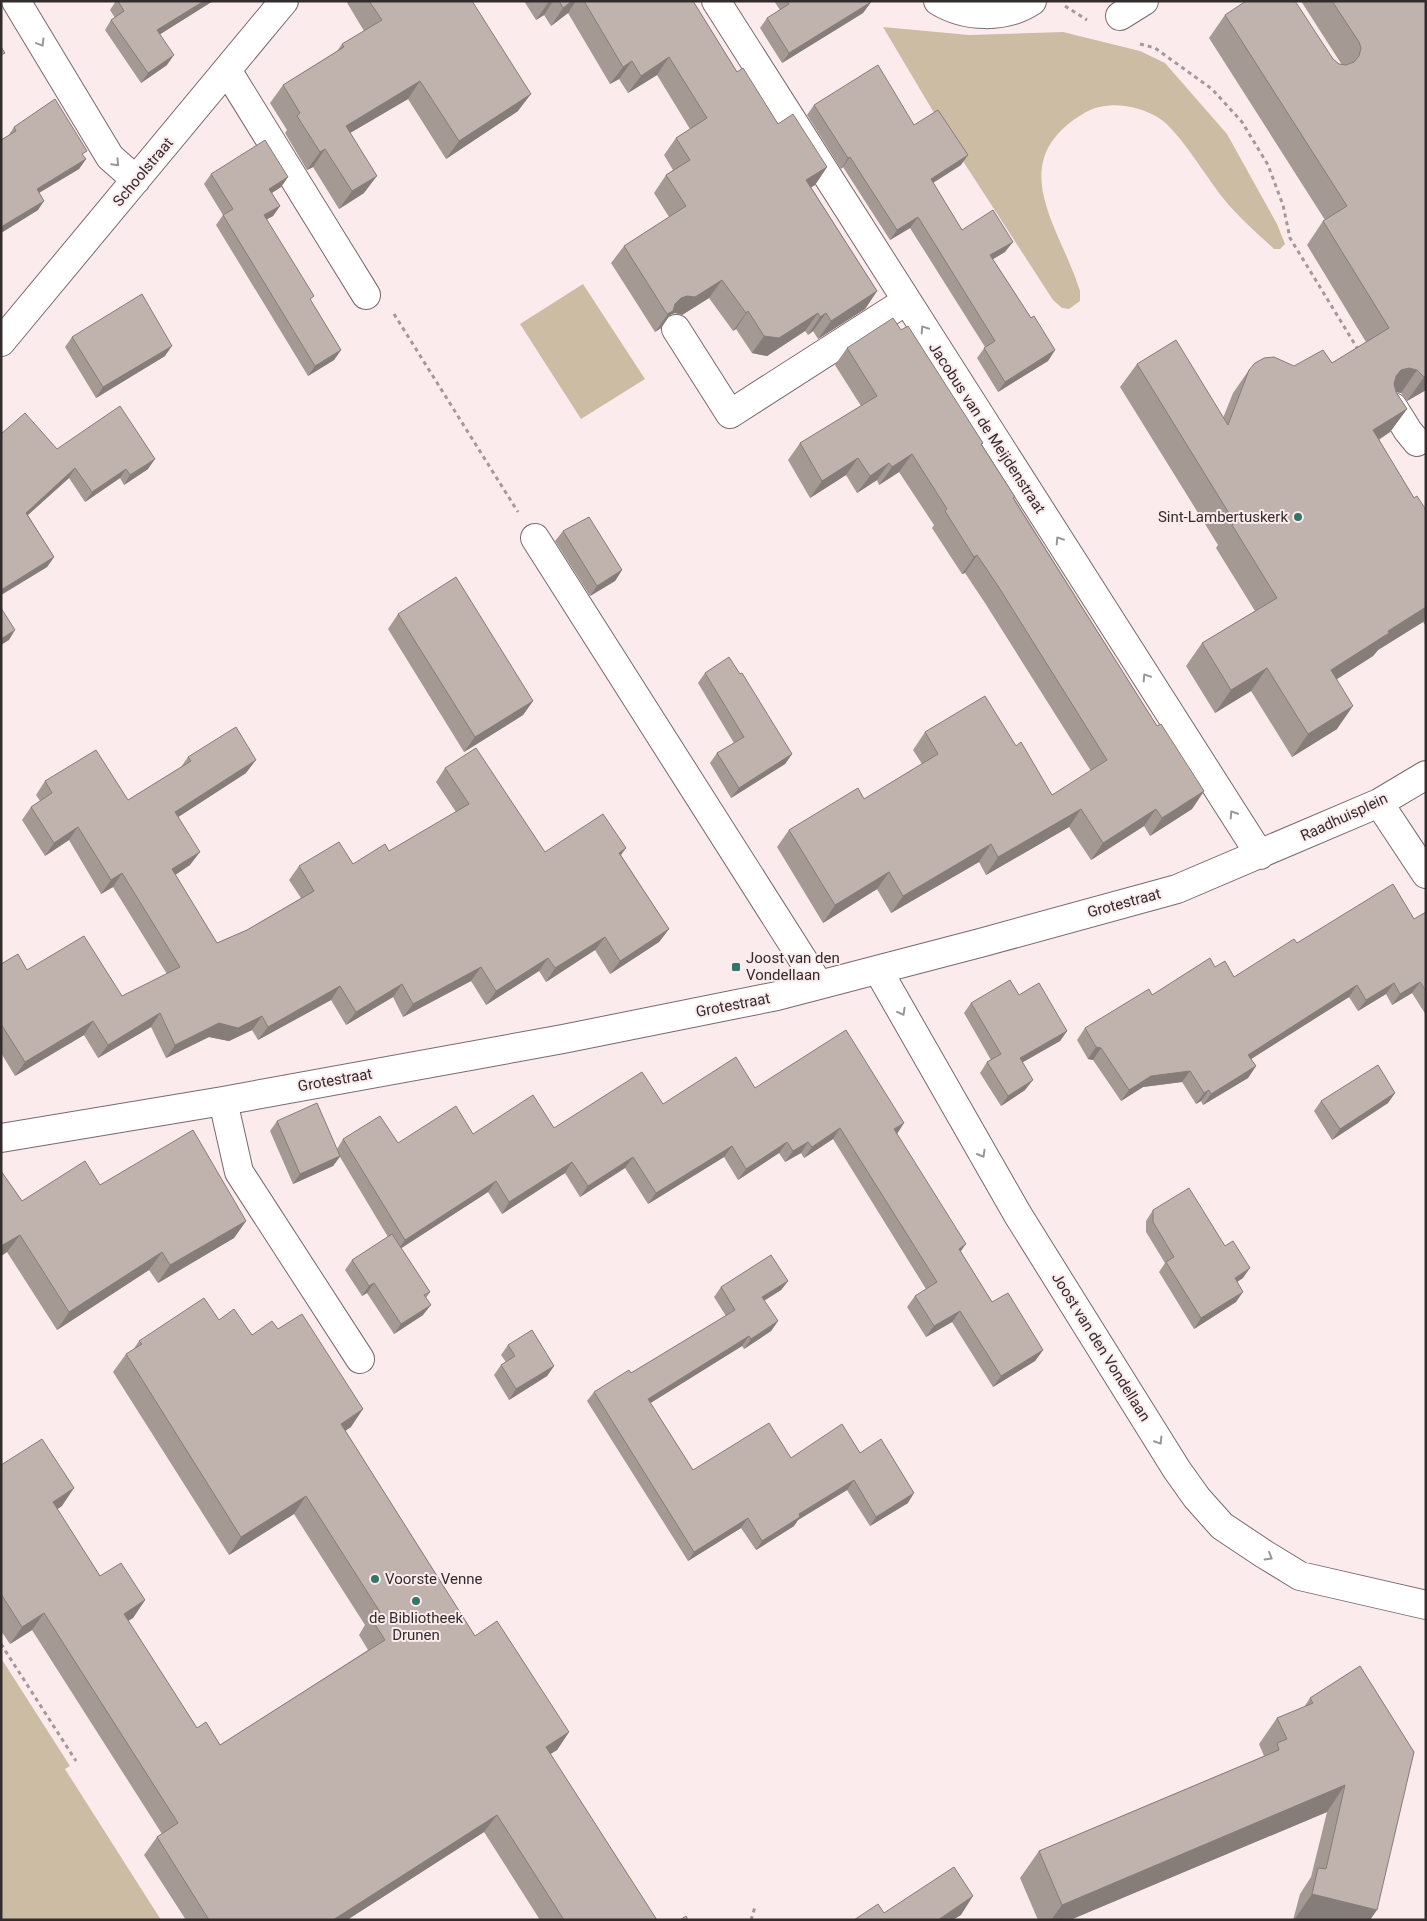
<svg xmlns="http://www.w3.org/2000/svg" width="1427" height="1921" font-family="Roboto,sans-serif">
	<rect width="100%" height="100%" fill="#fcebed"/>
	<path fill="#cdbca4" d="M883,27L969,35L1063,32L1140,51L1165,63L1227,134L1277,224L1285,244L1280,249H1274C1256,232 1238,217 1223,198C1206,177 1180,132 1159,118C1138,105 1108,100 1086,112C1001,161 1060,226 1080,291V301L1069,309L1062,308L1053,300L959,155Z
		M583,284L645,379L581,419L520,324Z
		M1,1658L70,1766L65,1769L161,1920H1Z"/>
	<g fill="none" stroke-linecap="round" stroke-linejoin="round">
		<defs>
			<path id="minor" d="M16,1L110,157L136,180
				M716,1L1260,855
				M938,1C966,18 1005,19 1032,1
				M1120,16L1144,1
				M227,70L366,295
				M676,329L730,414L906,301
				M1,342L284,1
				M1393,407L1408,431L1417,442
				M535,538L819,985
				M1379,803L1426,874
				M878,970L1018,1215L1177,1470L1197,1498L1222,1526L1264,1554L1300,1576L1426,1605
				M223,1101L239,1172L360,1359
				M1,1138L223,1101L563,1039L777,996L980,943L1177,889L1379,803L1426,775"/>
		</defs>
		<use href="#minor" stroke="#786a6c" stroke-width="30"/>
		<path stroke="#a49899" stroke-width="3" stroke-dasharray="4 4" stroke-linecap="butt" d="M1065,6L1087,20
			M1140,44L1155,48L1212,89L1242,122L1268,165L1283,205L1290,238L1359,351
			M394,314L518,512
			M1,1644L76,1761
			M751,1920L755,1907"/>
		<use href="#minor" stroke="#fff" stroke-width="28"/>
	</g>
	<path fill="#a59994" d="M116,1H213L160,34L167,65L141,83L105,30L111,20L115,18L110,10Z
		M346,1H472L518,111L446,159L408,99L350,133L364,193L339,209L313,167L307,170L285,133L287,130L270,103L283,85L337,51L342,44L364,31Z
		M524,1H693L737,72L778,124L827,167L815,185L811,187L877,291L865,309L818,339L813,331L808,335L805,331L767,356L752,353L736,329L733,331L709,298L682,315L675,313L670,315L661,328L655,332L611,263L624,246L669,217L654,193L666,175L673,170L664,155L676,138L690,129L657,75L628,93L619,79L610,84L568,13L551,26L544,15L536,20Z
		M774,1H870L871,2L863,13L782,63L760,28L767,18L780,10Z
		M1301,1H1426V390L1407,401L1401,393L1396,392L1407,409L1390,432L1379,440L1414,498L1426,510V624L1425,625L1423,622L1378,650L1373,656L1337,679V729L1292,757L1251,691L1215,713L1186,666L1202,643L1255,611L1216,548L1218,545L1120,387L1137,364L1223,418L1233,393L1249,370L1332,363L1366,342L1307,245L1323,221L1325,220L1209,38L1225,15L1333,59L1339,64L1342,65Z
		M814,105L914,125L961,165L933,183L962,230L1005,252L993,259L1031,318L1055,350L1048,361L998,392L977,358L985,347L910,228L890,240L843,167L841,169L807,115Z
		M14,127L83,156L86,159L79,169L39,193L38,210L1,233V140L8,136Z
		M211,174L288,177L281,187L272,193L280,206L273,216L266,219L311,301L341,350L334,360L308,376L216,225L223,215L204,184Z
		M901,330L983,443L981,445L1015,497L1014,498L1157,726L1204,791L1192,809L1150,836L1144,826L1091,860L1069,827L986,875L979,862L891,913L877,889L823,923L777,847L789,830L864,799L922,764L913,750L925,732L1016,746L1052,795L1091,771L985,603L965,573L962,574L932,528L934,525L899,472L879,485L877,480L857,493L846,475L810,498L788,460L800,443L861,406L835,365L847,348Z
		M72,337L165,356L96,398L65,347Z
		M1,434L57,449L148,469L124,485L120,478L85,502L69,478L28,515L54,557L47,567L1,595Z
		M563,531L622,570L615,581L590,596L555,541Z
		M398,614L533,701L523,715L464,752L388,629Z
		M705,673L792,754L785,764L731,798L710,763L717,753L734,743L698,683Z
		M188,757L246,773L178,817L190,865L175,875L217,943L247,930L301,898L289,880L299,866L353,864L389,851L456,812L436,782L445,768L545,852L621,855L669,929L659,942L610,974L595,950L546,982L539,971L486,1005L471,981L403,1017L393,997L346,1025L331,1000L258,1040L252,1030L229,1041L209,1037L166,1058L151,1027L98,1058L84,1035L15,1076L1,1053V964L27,970L122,996L167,974L113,887L101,894L69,840L45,856L22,820L31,807L40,801L36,795L45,781L128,800L181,767Z
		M1426,912V1015L1412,993L1392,1005L1386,994L1358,1011L1349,997L1251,1059L1256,1066L1248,1078L1203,1105L1201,1101L1196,1104L1182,1082L1143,1087L1121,1101L1093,1060L1088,1059L1077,1040L1085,1028L1152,995L1215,967L1234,977L1297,943L1414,919Z
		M1019,995L1067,1031L1060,1041L1022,1062L1025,1090L1001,1106L980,1073L987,1062L991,1060L964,1013L971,1003Z
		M755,1088L897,1134L961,1252L992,1302L1043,1350L1035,1361L993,1387L952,1322L926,1337L907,1307L915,1296L926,1289L833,1139L804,1158L801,1153L785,1162L779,1153L738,1180L724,1157L648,1204L625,1168L580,1197L565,1173L502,1214L488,1192L401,1248L430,1292L426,1298L423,1315L394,1334L367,1293L362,1296L345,1270L352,1260L388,1237L340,1157L333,1166L293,1184L270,1131L277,1121L337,1149L343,1139L398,1143L473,1134L554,1128L663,1104Z
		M1395,1093L1388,1103L1332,1140L1314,1111L1321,1101Z
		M1,1171L22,1201L100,1185L246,1221L234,1238L158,1283L149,1270L57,1330L7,1252L1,1256Z
		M1153,1210L1243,1278L1237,1282L1236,1302L1194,1329L1159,1272L1165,1263L1146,1232V1221Z
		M788,1281L781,1290L764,1301L778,1321L771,1331L744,1349L742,1346L650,1403L693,1470L791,1458L860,1453L908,1503L870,1526L847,1490L798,1520L794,1526L756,1550L741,1528L688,1561L587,1401L594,1392L631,1373L726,1316L714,1297L721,1287Z
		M219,1320L252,1335L278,1329L351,1427L345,1430L475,1636L569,1732L557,1750L550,1754L657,1920H540L484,1832L347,1920H186L144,1855L157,1837L162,1834L32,1630L10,1644L1,1631V1465L62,1506L57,1509L100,1576L145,1600L133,1618L128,1621L197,1728L220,1745L368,1650L359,1635L365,1625L294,1514L229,1555L113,1372L126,1354L133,1350L139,1341Z
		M508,1345L554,1366L547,1376L509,1400L494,1375L501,1365L506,1362L501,1355Z
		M1360,1666L1370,1920H1293L1300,1894L1311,1877L1327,1812L1070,1920H1038L1020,1878L1039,1851L1264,1756L1259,1744L1277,1718L1304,1707L1310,1698Z"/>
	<path fill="#867d78" d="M204,1H213L151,40L157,30Z
		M550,1H553L544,15L536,20L548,3Z
		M572,1H576L568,13L551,26L563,8Z
		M871,2L863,13L782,63L789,53Z
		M174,55L167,65L141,83L148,73Z
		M669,57L657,75L628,93L641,76Z
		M632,61L619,79L610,84L623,67Z
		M420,81L408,99L333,143L346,126Z
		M531,94L518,111L446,159L459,141Z
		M325,149L313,167L307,170L320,152Z
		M968,155L961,165L923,189L931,179Z
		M850,157L843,167L841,169L848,158Z
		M86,159L79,169L30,198L37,189Z
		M827,167L815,185L794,198L806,180Z
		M377,176L364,193L339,209L352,191Z
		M288,177L281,187L262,199L269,189Z
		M44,201L38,210L1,233V227Z
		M280,206L273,216L257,225L264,215Z
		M918,217L910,228L890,240L897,230Z
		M1013,242L1005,252L983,265L990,255Z
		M722,280L709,298L682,315L675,313L670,315L661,328L655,332L675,304L681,298Z
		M877,291L865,309L818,339L831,321Z
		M748,311L736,329L733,331L746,313Z
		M818,313L805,331L767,356L752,353L764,336Z
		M826,313L813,331L808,335L820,317Z
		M172,346L165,356L96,398L103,387Z
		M341,350L334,360L308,376L315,366Z
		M1055,350L1048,361L998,392L1005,382Z
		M1409,368L1417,370L1401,393L1393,391L1385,394L1396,376L1401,370Z
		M1426,376V390L1407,401L1424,377Z
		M1407,409L1390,432L1356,453L1373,430Z
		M912,454L899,472L879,485L892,467Z
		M858,458L846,475L810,498L822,481Z
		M155,459L148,469L124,485L130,475Z
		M889,463L877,480L857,493L870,476Z
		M75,468L69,478L20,522L26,513Z
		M126,469L120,478L85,502L92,492Z
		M977,555L965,573L962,574L974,557Z
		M54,557L47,567L1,595V590Z
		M622,570L615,581L590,596L597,586Z
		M1426,607V617L1423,622L1378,650L1373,656L1315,693L1331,670L1388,631Z
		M15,630L9,640L1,645V639Z
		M1267,668L1251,691L1215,713L1231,690Z
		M533,701L523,715L464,752L475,737Z
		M1353,706L1337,729L1292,757L1308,734Z
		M792,754L785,764L731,798L739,788Z
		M256,760L246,773L166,825L175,812Z
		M1204,791L1192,809L1150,836L1162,818Z
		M1081,809L1069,827L986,875L998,857Z
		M1156,809L1144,826L1091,860L1103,843Z
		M78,827L69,840L45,856L54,843Z
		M991,844L979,862L891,913L903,896Z
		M626,848L616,862L619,853Z
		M200,852L190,865L163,883L172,869Z
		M889,872L877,889L823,923L835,905Z
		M122,873L113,887L101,894L111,880Z
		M669,929L659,942L610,974L620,961Z
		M605,937L595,950L546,982L555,968Z
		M548,958L539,971L486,1005L496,991Z
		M481,967L471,981L403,1017L413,1004Z
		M1420,982L1412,993L1392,1005L1400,994Z
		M1394,983L1386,994L1358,1011L1366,1000Z
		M402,984L393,997L346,1025L356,1012Z
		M1357,985L1349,997L1240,1066L1248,1055Z
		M340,986L331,1000L258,1040L268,1027Z
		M160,1013L151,1027L98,1058L108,1045Z
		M262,1016L252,1030L229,1041L209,1037L166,1058L175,1045L219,1023Z
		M93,1021L84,1035L15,1076L25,1062Z
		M1067,1031L1060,1041L1013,1068L1020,1058Z
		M1096,1047L1101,1048L1093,1060L1088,1059Z
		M1256,1066L1248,1078L1203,1105L1211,1094Z
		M1190,1071L1182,1082L1143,1087L1121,1101L1129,1090L1151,1076Z
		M1033,1080L1025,1090L1001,1106L1008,1096Z
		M1209,1090L1201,1101L1196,1104L1204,1093Z
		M1395,1093L1388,1103L1332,1140L1340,1129Z
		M904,1123L897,1134L894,1129Z
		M840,1128L833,1139L804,1158L812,1147Z
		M787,1142L779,1153L738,1180L746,1169Z
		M808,1142L801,1153L785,1162L793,1151Z
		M732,1146L724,1157L648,1204L656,1193Z
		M340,1156L333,1166L293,1184L300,1174Z
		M633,1157L625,1168L580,1197L588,1186Z
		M572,1162L565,1173L502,1214L509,1202Z
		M496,1181L488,1192L397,1251L405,1240Z
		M246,1221L234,1238L158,1283L170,1265Z
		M20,1235L7,1252L1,1256V1246Z
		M966,1244L958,1255L959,1249Z
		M162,1252L149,1270L57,1330L69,1312Z
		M1250,1268L1243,1278L1227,1288L1235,1278Z
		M788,1281L781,1290L755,1306L762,1297Z
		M374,1283L367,1293L362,1296L369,1286Z
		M1243,1292L1236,1302L1194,1329L1201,1318Z
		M431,1305L423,1315L394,1334L401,1324Z
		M960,1311L952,1322L926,1337L934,1326Z
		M778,1321L771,1331L744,1349L751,1339Z
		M749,1336L742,1346L641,1409L648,1399Z
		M1043,1350L1035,1361L993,1387L1001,1376Z
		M554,1366L547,1376L509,1400L516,1389Z
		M363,1409L351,1427L329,1442L341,1424Z
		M854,1480L847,1490L798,1520L794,1526L756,1550L762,1541L799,1514Z
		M74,1488L62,1506L41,1520L53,1502Z
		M914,1493L908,1503L870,1526L876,1517Z
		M306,1496L294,1514L229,1555L241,1537Z
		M748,1518L741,1528L688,1561L694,1552Z
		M145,1600L133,1618L111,1631L124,1614Z
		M44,1613L32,1630L10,1644L22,1627Z
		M569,1732L557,1750L533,1765L546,1747Z
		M1345,1785L1327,1812L1070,1920H1051L1062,1905Z
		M497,1815L484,1832L347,1920H332Z
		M1312,1894L1377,1910L1370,1920H1294Z
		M973,1896L961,1915L953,1920H938Z"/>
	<path fill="#c0b2ac" stroke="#867d78" d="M118,1H204L157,30L174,55L148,73L111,20L124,11Z
		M369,1H472L531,94L459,141L420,81L346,126L377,176L352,191L325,149L320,152L297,116L300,113L283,85L344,47L342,44L382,20Z
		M559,1H572L563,8Z
		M584,1H693L737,72L743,68L778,124L793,114L827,167L806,180L877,291L831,321L826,313L820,317L818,313L779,338L764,336L748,311L746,313L722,280L695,297L687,296L681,298L675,304L673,311L667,314L624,246L686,206L666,175L690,160L676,138L707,118L669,57L641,76L632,61L623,67Z
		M787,1H870L871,2L789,53L767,18L789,4Z
		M1246,1H1295L1333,59L1339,64L1346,65L1354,62L1359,56L1361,48L1359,42L1332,1H1426V376L1424,377L1417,370L1409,368L1401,370L1396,376L1394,384L1396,392L1407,409L1373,430L1414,498L1417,496L1426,510V607L1388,631L1389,633L1331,670L1353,706L1308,734L1267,668L1231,690L1202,643L1277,598L1232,525L1235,523L1137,364L1176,340L1228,425L1249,370L1255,363L1264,358L1274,357L1294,366L1323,350L1332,363L1389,328L1323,221L1347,206L1225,15Z
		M1,47L5,53L1,55Z
		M878,65L914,125L938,110L968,155L931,179L962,230L993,210L1013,242L990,255L1031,318L1034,316L1055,350L1005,382L984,348L995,341L918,217L897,230L850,157L848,158L814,105Z
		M55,99L87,151L82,154L86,159L37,189L44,201L1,227V140L16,131L14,127Z
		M265,140L288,177L269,189L280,206L264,215L314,296L310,299L341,350L315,366L223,215L233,209L211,174Z
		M142,294L172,346L103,387L72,337Z
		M893,318L901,330L908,326L983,443L981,444L1015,497L1013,498L1157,726L1161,724L1204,791L1162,818L1156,809L1103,843L1081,809L998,857L991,844L903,896L889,872L835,905L789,830L858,788L864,799L938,754L925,732L985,696L1016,746L1021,742L1052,795L1107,760L998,586L977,555L974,557L945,511L947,509L912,454L892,467L889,463L870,476L858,458L822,481L800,443L877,396L847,348Z
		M120,406L155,459L130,475L126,469L92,492L75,468L26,513L54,557L1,590V434L25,413L57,449Z
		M589,517L622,570L597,586L563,531Z
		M456,577L533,701L475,737L398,614Z
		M1,608L15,630L1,639Z
		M729,657L740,674L742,673L792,754L739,788L717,753L744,737L705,673Z
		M236,727L256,760L175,812L200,852L172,869L217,943L247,930L314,891L299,866L339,842L353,864L385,844L389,851L469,804L445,768L476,748L545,852L603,814L626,848L619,853L669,929L620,961L605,937L555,968L548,958L496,991L481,967L413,1004L402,984L356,1012L340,986L268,1027L262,1016L238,1028L219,1023L175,1045L160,1013L108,1045L93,1021L25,1062L1,1024V964L18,954L27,970L84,936L122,996L180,967L122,873L111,880L78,827L54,843L31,807L52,793L45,781L96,750L128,800L191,761L188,757Z
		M1393,884L1414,919L1426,912V991L1420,982L1400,994L1394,983L1366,1000L1357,985L1248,1055L1256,1066L1211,1094L1209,1090L1204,1093L1190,1071L1151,1076L1129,1090L1101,1048L1096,1047L1085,1028L1149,989L1152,995L1210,958L1215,967L1225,961L1234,977L1294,939L1297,943Z
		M1010,980L1019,995L1039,983L1067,1031L1020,1058L1033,1080L1008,1096L987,1062L1001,1054L971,1003Z
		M846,1030L904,1123L894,1129L966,1244L959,1249L992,1302L1008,1293L1043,1350L1001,1376L960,1311L934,1326L915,1296L937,1282L840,1128L812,1147L808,1142L793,1151L787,1142L746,1169L732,1146L656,1193L633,1157L588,1186L572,1162L509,1202L496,1181L405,1240L343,1139L380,1116L398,1143L456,1106L473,1134L533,1095L554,1128L642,1072L663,1104L736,1057L755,1088Z
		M1378,1065L1395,1093L1340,1129L1321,1101Z
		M317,1103L340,1156L300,1174L277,1121Z
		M193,1130L246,1221L170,1265L162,1252L69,1312L20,1235L1,1246V1171L22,1201L85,1161L100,1185Z
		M1189,1188L1225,1246L1233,1241L1250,1268L1235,1278L1243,1292L1201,1318L1166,1262L1174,1257L1153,1222V1210Z
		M392,1234L430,1292L424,1295L431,1305L401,1324L374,1283L369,1286L352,1260Z
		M771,1255L788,1281L762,1297L778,1321L751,1339L749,1336L648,1399L693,1470L769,1423L791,1458L842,1424L860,1453L881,1439L914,1493L876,1517L854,1480L799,1514L800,1517L762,1541L748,1518L694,1552L594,1392L629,1370L631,1373L735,1310L721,1287Z
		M204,1298L219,1320L234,1309L252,1335L272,1321L278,1329L302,1314L363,1409L341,1424L475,1636L497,1621L569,1732L546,1747L657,1920H564L497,1815L333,1920H209L157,1837L178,1823L44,1613L22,1627L1,1594V1465L42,1439L74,1488L53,1502L100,1576L121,1563L145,1600L124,1614L197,1728L206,1722L220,1745L385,1640L371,1618L380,1612L306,1496L241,1537L126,1354L142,1344L139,1341Z
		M532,1330L554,1366L516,1389L501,1365L515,1356L508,1345Z
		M1360,1666L1414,1752L1377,1910L1312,1894L1318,1868L1326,1869L1345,1785L1062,1905L1039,1851L1279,1750L1277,1743L1287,1739L1277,1718L1313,1703L1310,1698Z
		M954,1867L973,1896L938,1920H854L878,1904L884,1913Z
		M686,1916L688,1920H680Z"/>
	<defs><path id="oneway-chevron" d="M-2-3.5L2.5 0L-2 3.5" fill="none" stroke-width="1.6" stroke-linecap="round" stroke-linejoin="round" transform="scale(1.25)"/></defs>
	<g stroke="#989696">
		<use href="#oneway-chevron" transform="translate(41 43) rotate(59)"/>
		<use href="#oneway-chevron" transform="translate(116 163) rotate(46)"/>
		<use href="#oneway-chevron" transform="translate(924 329) rotate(-123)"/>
		<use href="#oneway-chevron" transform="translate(1059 540) rotate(-123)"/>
		<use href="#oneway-chevron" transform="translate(1146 677) rotate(-123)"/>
		<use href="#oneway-chevron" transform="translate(1233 814) rotate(-123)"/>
		<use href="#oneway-chevron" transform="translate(902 1012) rotate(61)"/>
		<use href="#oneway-chevron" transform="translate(982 1154) rotate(60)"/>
		<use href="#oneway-chevron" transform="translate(1159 1441) rotate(58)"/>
		<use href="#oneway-chevron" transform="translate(1269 1557) rotate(31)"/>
	</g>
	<g fill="#337566" stroke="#fcebed" stroke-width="2">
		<circle cx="1298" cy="517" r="5"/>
		<rect x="731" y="962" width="10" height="10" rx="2.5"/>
		<circle cx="375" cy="1579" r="5"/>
		<circle cx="416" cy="1601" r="5"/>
	</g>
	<g text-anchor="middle" stroke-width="4" stroke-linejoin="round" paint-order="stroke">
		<g font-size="15" fill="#322c2d" stroke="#fcebed">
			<text transform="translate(143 172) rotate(-50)" y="5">Schoolstraat</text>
			<text transform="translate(987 428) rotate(57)" y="5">Jacobus van de Meijdenstraat</text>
			<text transform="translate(1344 817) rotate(-25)" y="5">Raadhuisplein</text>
			<text transform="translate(1124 903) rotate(-15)" y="5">Grotestraat</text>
			<text transform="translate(733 1005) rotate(-11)" y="5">Grotestraat</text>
			<text transform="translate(335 1080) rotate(-10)" y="5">Grotestraat</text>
			<text transform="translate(1101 1347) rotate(58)" y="5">Joost van den Vondellaan</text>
		</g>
		<g font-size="15" fill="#322c2d" stroke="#fcebed" text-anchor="start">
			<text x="1288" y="522" text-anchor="end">Sint-Lambertuskerk</text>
			<text x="746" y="963">Joost van den<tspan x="746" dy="17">Vondellaan</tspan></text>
			<text x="385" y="1584">Voorste Venne</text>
			<text x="416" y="1623" text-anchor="middle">de Bibliotheek<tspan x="416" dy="17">Drunen</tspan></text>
		</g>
	</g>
	<rect width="1427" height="1921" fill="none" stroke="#322c2d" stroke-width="5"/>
</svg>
